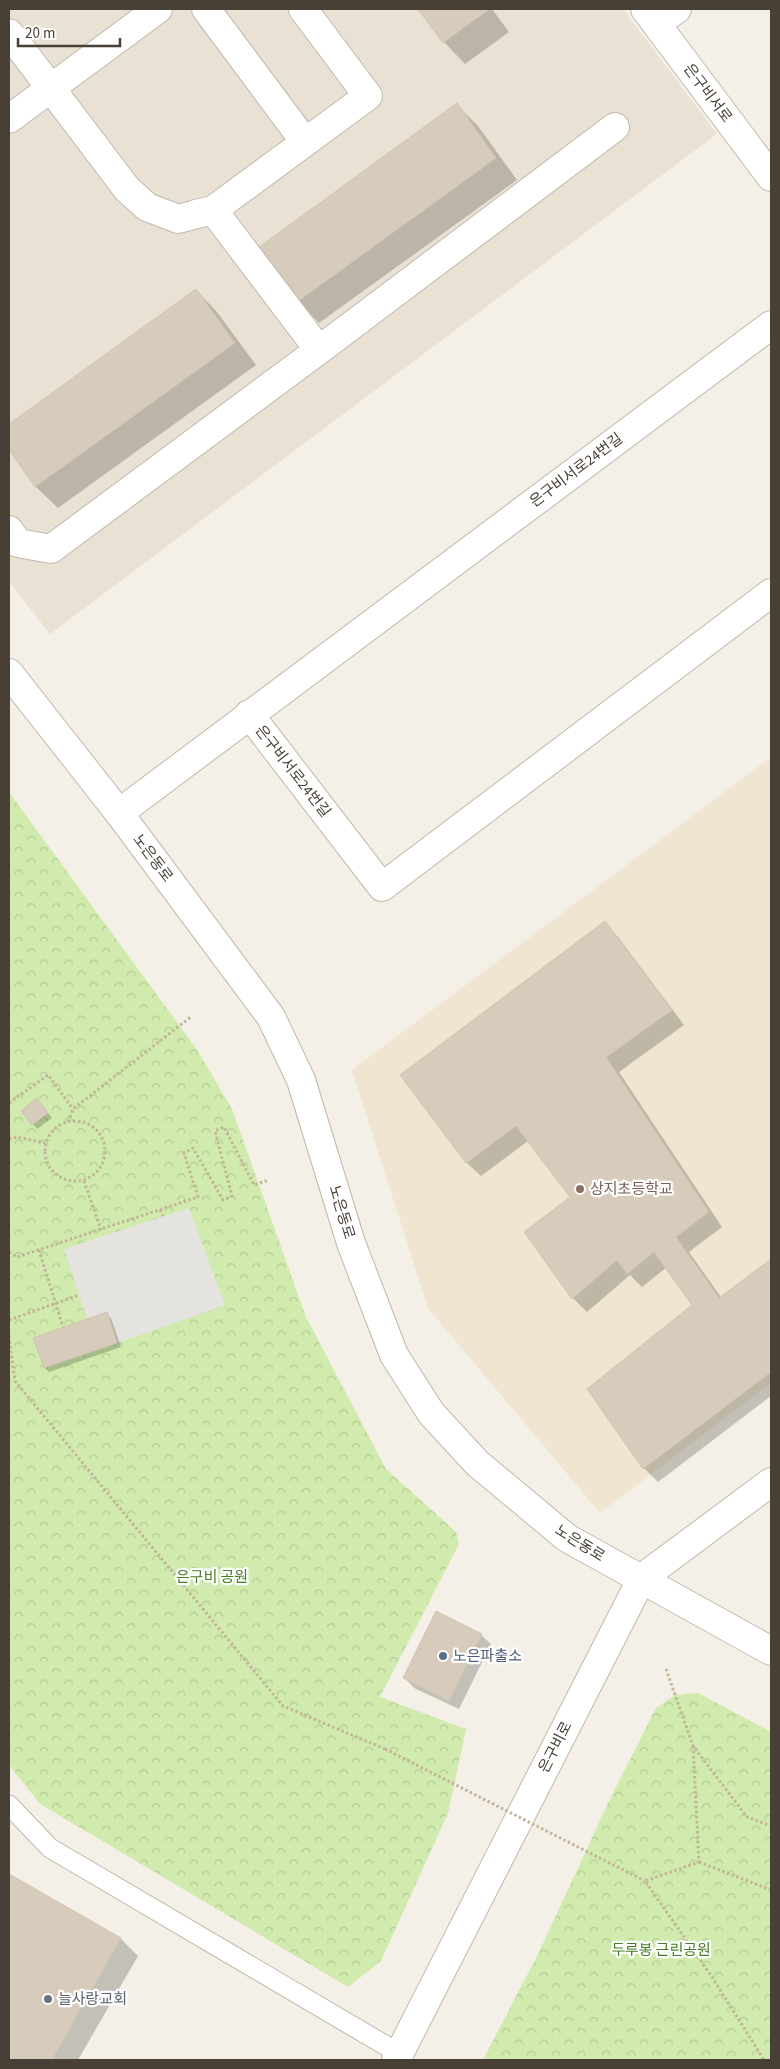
<svg xmlns="http://www.w3.org/2000/svg" width="780" height="2069" font-family="'Source Sans 3','Noto Sans KR',sans-serif">
	<defs>
		<pattern id="park-crowns" width="20" height="18" patternUnits="userSpaceOnUse" patternTransform="scale(1.25)"><rect width="20" height="18" fill="#d0ebad"/><path d="M2 6a3 3 0 1 1 6 0M12 15a3 3 0 1 1 6 0" fill="none" stroke="#b4cb95"/></pattern>
	</defs>
	<rect width="100%" height="100%" fill="#f4f0e7"/>
	<path fill="#e9e2d4" d="M9,9H623L717,134L50,634L9,582Z"/>
	<path fill="#efe5d0" d="M771,757V1383L600,1513L428,1308L352,1070Z"/>
	<path fill="url(#park-crowns)" d="M9,792L198,1051L232,1109L306,1317L386,1469L456,1532L459,1544L380,1697L466,1729L448,1813L381,1961L348,1987L40,1804L9,1765Z
		M698,1693L771,1732V2060H483L539,1952L609,1801L656,1708L675,1695Z"/>
	<path fill="#e5e3df" d="M189,1208L225,1305L117,1343L107,1312L87,1319L64,1249Z"/>
	<path fill="#0003" d="M419,9H492L509,32L465,64L444,42Z
		M457,105L478,126L517,180L319,323L298,301Z
		M196,290L217,312L256,365L58,508L36,487L9,448V425Z
		M604,923L618,937L684,1025L619,1072L722,1227L689,1252L721,1297L771,1261V1396L658,1482L644,1468L694,1305L667,1267L642,1287L630,1275L587,1312L573,1298L572,1197L528,1141L481,1176L467,1163L402,1075Z
		M42,1105L52,1118L37,1129L33,1124Z
		M106,1313L111,1318L121,1347L49,1372L45,1368Z
		M481,1635L491,1644L459,1709L414,1688L405,1678Z
		M9,1875L121,1939L138,1956L78,2060H9Z"/>
	<path fill="#d7ccbb" stroke="#d2c4ae" d="M418,9H488V10L443,43Z
		M457,103L496,158L297,302L258,248Z
		M196,289L235,343L35,487L9,450V424Z
		M605,921L672,1010L606,1057L709,1212L676,1237L719,1298L771,1259V1372L643,1469L587,1389L692,1305L654,1252L627,1274L617,1260L572,1299L524,1232L570,1197L516,1126L466,1163L400,1075Z
		M37,1098L48,1113L32,1125L21,1111Z
		M107,1312L117,1343L44,1368L33,1338Z
		M436,1611L482,1634L449,1701L403,1678Z
		M9,1874L121,1938L52,2060H9Z"/>
	<g fill="none" stroke-linecap="round" stroke-linejoin="round">
		<defs>
			<path id="service" d="M9,1805L50,1848L400,2054"/>
			<path id="minor" d="M206,9L305,142
				M645,9L771,177
				M656,24L677,9
				M9,33L127,189L147,207L178,219L213,210L319,350L51,549L18,543L9,530
				M9,119L158,9
				M196,214L213,210L368,96L303,9
				M319,350L615,127
				M9,673L119,813L271,1017L301,1080L351,1243L394,1355L431,1413L477,1463L567,1538L771,1651
				M249,714L382,887L771,593
				M119,813L771,325"/>
			<path id="tertiary" d="M396,2060L642,1578L771,1482"/>
		</defs>
		<use href="#service" stroke="#c1b8a9" stroke-width="21"/>
		<use href="#minor" stroke="#c1b8a9" stroke-width="30"/>
		<use href="#tertiary" stroke="#c1b8a9" stroke-width="30"/>
		<path stroke="#c3b499" stroke-width="3" stroke-dasharray="2.5 2.5" stroke-linecap="butt" d="M9,1103L48,1075L73,1109
			M45 1151a30 30 0 1 1 60 0a30 30 0 1 1-60 0Z
			M68,1122L73,1109L192,1016
			M9,1139L17,1137L45,1143
			M84,1181L101,1230
			M160,1210L163,1216
			M39,1250L63,1327
			M9,1252L17,1257L198,1197L184,1153L193,1148L223,1200L232,1196L215,1131L224,1127L254,1185L269,1180
			M9,1320L79,1295
			M9,1336L15,1381L283,1706L385,1749
			M666,1669L693,1746L747,1817L771,1826
			M693,1746L699,1862L645,1881L712,1977L764,2060
			M699,1862L771,1890"/>
		<use href="#service" stroke="#fff" stroke-width="19"/>
		<use href="#minor" stroke="#fff" stroke-width="28"/>
		<use href="#tertiary" stroke="#fff" stroke-width="28"/>
		<path stroke="#c3b499" stroke-width="3" stroke-dasharray="2.5 2.5" stroke-linecap="butt" d="M385,1749L645,1881"/>
	</g>
	<circle fill="#8d6e63" stroke="#fff" stroke-width="2" cx="580" cy="1189" r="5"/>
	<circle fill="#5c6f8a" stroke="#fff" stroke-width="2" cx="443" cy="1656" r="5"/>
	<circle fill="#6b7280" stroke="#fff" stroke-width="2" cx="48" cy="1999" r="5"/>
	<g text-anchor="middle" stroke-width="4.5" stroke-linejoin="round" paint-order="stroke">
		<g font-size="15" fill="#484035" stroke="#fff">
			<text transform="translate(708 93) rotate(53)" y="5">은구비서로</text>
			<text transform="translate(576 470) rotate(-37)" y="5">은구비서로24번길</text>
			<text transform="translate(293 771) rotate(52)" y="5">은구비서로24번길</text>
			<text transform="translate(153 858) rotate(53)" y="5">노은동로</text>
			<text transform="translate(342 1212) rotate(73)" y="5">노은동로</text>
			<text transform="translate(580 1543) rotate(32)" y="5">노은동로</text>
			<text transform="translate(555 1747) rotate(-63)" y="5">은구비로</text>
		</g>
		<g font-size="15" fill="#785e54" stroke="#fff" text-anchor="start">
			<text x="590" y="1194">상지초등학교</text>
		</g>
		<g font-size="15" fill="#477e24" stroke="#fff">
			<text x="212" y="1582">은구비 공원</text>
			<text x="661" y="1955">두루봉 근린공원</text>
		</g>
		<g font-size="15" fill="#4e5e75" stroke="#fff" text-anchor="start">
			<text x="453" y="1661">노은파출소</text>
		</g>
		<g font-size="15" fill="#5b616d" stroke="#fff" text-anchor="start">
			<text x="58" y="2004">늘사랑교회</text>
		</g>
	</g>
	<rect width="780" height="2069" fill="none" stroke="#484035" stroke-width="20"/>
	<path d="M18 38v8h102v-8" fill="none" stroke="#484035" stroke-width="2.5"/>
	<text x="25" y="38" font-size="15" fill="#484035" stroke="#ffffff" stroke-width="4" paint-order="stroke">20 m</text>
</svg>
